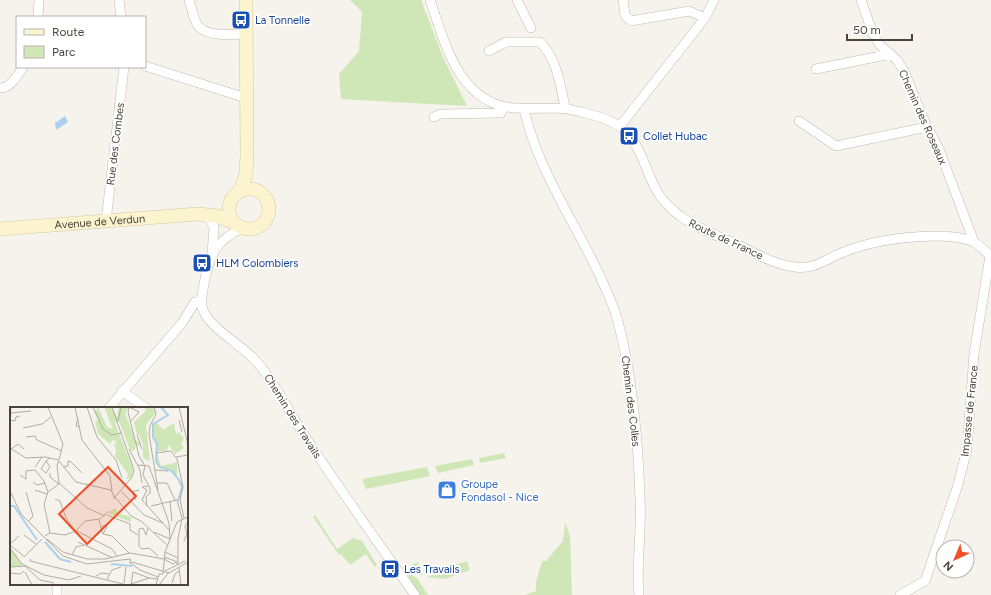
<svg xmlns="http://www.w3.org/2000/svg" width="991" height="595" font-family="Figtree,sans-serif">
	<rect width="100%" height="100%" fill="#f5f3ec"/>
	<path fill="#cfe7b7" d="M350,0H421L443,57L467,106L341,99L339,74L359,51L362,12Z
		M504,453L506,458L480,463L479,458Z
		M472,459L474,465L438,473L435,466Z
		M427,467L430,476L366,489L362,479Z
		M315,515L337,549L353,538L362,541L377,565L375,567L366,554L350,565L341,554L339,555L313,517Z
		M565,522L570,536L572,595H525L536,591V582L542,561H546L563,541Z
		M467,561L470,570L445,579L426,577L443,572V569Z
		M418,562L423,576L411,565Z
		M406,572L417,578L428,595H419Z"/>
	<path fill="#add0ee" d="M65,116L68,122L56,130L55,123Z"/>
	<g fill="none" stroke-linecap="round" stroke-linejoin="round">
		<defs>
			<path id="minor" d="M119,0L121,17
				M189,0C192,8 193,17 197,24C205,38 232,34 246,34
				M430,0C445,43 459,105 515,108C539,110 557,105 581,112C594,115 610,119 620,127C642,143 645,172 658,193C664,202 672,210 680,216C697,228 717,236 736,244C755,253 775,265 795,267C815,270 827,258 844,252C875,239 940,230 972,241C979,244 985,252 991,256
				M517,0L531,28
				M623,0L625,15L631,21L689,11L705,18
				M861,0L873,34L880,45L897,60L904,71L927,127L939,149L974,242
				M38,17L39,0
				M489,51L506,42H540C557,59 560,84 565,107
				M145,66L246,98
				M816,69L891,54
				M0,88C11,88 17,76 23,67
				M524,109C537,168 573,219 599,274C605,288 613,303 617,318C633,376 638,438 640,498C642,530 636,563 639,595
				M434,117L440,114L501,113L504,106
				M799,121L836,146L927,127
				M620,126L705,18L714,0
				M207,214L214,227L212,254
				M106,221L124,67
				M243,228C216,240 209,255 204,284C203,291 200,300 202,307C207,327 242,345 255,360C276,383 289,413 306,438C341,491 378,543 415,595
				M122,391L146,408
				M109,408L182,323L195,302L201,301
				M57,595V584
				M900,595L925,581L958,485L967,449L974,354L990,256"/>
			<g id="secondary">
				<circle cx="249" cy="209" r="20"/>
				<path d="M240,191L246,174L247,155L246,0"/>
				<path id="s1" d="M0,229L198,214L217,216L235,223"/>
			</g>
		</defs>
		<use href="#minor" stroke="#c1bbaf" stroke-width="10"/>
		<use href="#secondary" stroke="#d2c79e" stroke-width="14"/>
		<use href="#minor" stroke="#fff" stroke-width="9"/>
		<use href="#secondary" stroke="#fcf3cf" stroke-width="13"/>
	</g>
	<defs>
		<symbol id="bus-square" viewBox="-11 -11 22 22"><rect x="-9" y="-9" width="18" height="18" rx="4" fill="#1a4fb4" stroke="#fff"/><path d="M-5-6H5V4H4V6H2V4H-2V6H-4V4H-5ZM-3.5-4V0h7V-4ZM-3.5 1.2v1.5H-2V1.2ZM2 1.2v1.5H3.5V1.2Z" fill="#fff"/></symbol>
		<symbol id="shop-square" viewBox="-11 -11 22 22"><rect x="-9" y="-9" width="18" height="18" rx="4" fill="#3f7fe0" stroke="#fff"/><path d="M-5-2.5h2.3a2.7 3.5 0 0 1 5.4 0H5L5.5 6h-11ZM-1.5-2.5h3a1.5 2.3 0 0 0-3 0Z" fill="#fff"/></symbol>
	</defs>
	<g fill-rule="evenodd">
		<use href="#bus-square" x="230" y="9" width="22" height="22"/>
		<use href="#bus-square" x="618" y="125" width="22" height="22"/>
		<use href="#bus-square" x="191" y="252" width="22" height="22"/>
		<use href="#shop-square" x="436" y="479" width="22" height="22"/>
		<use href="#bus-square" x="379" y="558" width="22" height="22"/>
	</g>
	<g text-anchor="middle" stroke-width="3.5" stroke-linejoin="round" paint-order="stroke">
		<g font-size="11" fill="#164399" stroke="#fff" text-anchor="start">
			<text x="255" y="24">La Tonnelle</text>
			<text x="643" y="140">Collet Hubac</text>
			<text x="216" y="267">HLM Colombiers</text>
			<text x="404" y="573">Les Travails</text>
		</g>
		<g font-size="11" fill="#4a443a" stroke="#fff">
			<text transform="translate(923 117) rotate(66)" y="4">Chemin des Roseaux</text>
			<text transform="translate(115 144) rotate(-83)" y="4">Rue des Combes</text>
			<text dy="4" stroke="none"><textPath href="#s1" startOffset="100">Avenue de Verdun</textPath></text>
			<text transform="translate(726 239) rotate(25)" y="4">Route de France</text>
			<text transform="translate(631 401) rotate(83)" y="4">Chemin des Colles</text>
			<text transform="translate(969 411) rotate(-84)" y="4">Impasse de France</text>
			<text transform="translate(293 416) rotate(58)" y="4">Chemin des Travails</text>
		</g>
		<g font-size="11" fill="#366cbe" stroke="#fff" text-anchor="start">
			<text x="461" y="488">Groupe<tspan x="461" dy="13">Fondasol - Nice</tspan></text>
		</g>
	</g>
	<g transform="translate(10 407)">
		<rect width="178" height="178" fill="#f5f3ec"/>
		<path d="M82,0L86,4L88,0L97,20L103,22L94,0H101L107,10L109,0H119L115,6L125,32L131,38L126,39L123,36L126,41L123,44L120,43L109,14L105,16L123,62L121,71L116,72L118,67L105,49L106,43L104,38L107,35L103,33L100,37L88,27L85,14L88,13ZM134,0H143L145,6L136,18L140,54L133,51V37L129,28H127L124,15L136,4ZM147,16L153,23L164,16L166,27L169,25L174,31L171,37L174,41L165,47L159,38L157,44H147L148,38L144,30V17ZM147,46L151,59L167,55V68L165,70L158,62H150L146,57ZM105,101L108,106L121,110V115L98,106ZM0,142L11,155L12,160H0L2,154L0,152Z" fill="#cfe7b7"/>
		<path fill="none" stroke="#add0ee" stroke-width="2" d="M151,0L158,8L143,17V30L147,37L146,55L150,60L162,64L169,73L172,80L168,94M0,99H4L27,133M35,135L50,152L61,155M101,157L122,159"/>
		<path fill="none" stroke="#b1ada5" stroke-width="1" d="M38,0L53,37L49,53M65,0L72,33L100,69L102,84M77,0L87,30L106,53L112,71M83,0L93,22L102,28L112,26M102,0L124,63L122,70L105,90M119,0L118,5L129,49L135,59M119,0L129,5L121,14M144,0L146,7L140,19L139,27L148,83M169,0L178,38M1,6L21,4M68,11L66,19L70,20M0,13L5,14L6,10L10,9M169,13L172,25M0,14L1,0M108,14L111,0M13,21L32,17L41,10M127,28L132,42M16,30L25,29L27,33L52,44M0,41L16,51L35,50L49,53M1,42L8,37L14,42M119,42L130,63M146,46L161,44L167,52L173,80L170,93L174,111M166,50L178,48M36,54L31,62L36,66L40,60L36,54L40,51M49,54L66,75L101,83L104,89M128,58L139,59L159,116L160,132M135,59L133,68L140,81V86L136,90L137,99M25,60L32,50M54,60L58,59V54L61,55L72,66M130,63L132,76M145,63L158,64M40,66V70L49,77M178,66V79M10,68L16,72V64L25,63L34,74L38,85M23,75L27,78L35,76M49,76L77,101L95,109M147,76H157L165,93M138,79L132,80L137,83L132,93L159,123M25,83L37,87M110,83L134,108L153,116M0,84L11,107L53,149L77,157L120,152L121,156M16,85L23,109L19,114M45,92L50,94L56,111L65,124M104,92V89L121,109L131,114L158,139M126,93L122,85L129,83M160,94L162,114M141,99L167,93L172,111M97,108L120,117V123L128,128M89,113L93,127L102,129L119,146M138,121L136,128L133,121L129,122V139L132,142L139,141L148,149M91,122L94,118L97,120L93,127M67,124L102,142L107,149M144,125L160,132M40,126L34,97L38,85L49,77L47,58L49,54M14,128L26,137M35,129L40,126L55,128L66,124L75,114L90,112L99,104M37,132L53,145L77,152H95L120,146L154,152M174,134L177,127L175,119L177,116M68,135L103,151M0,137L9,129M0,138L15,150M0,141L12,157L34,168L59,173L71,169M155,145L168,151M62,148L66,140L74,138M15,149L32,132M154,150L168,155M21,152L20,154L117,178M154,152L163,157L166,155M119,155L130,163L148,170M122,155L159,166L178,155M166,156L168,157V132L172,111M14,158L30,173L44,176M0,160L15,159M169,161L171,178M155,164L175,154M15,165L22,178M0,166L10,167L14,164M86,169L91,166L99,167M97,172L102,163L111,160M114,176L116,160M162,176L165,167L169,164M121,177L139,171L147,172M121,178L123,165L139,171M146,178L149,167H153L155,145L167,115L178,110M149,178L159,165"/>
		<path fill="#ef5029" fill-opacity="0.15" stroke="#ef5029" stroke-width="2" d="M98,60L126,89L77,137L49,107Z"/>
		<rect width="178" height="178" fill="none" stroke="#4a443a" stroke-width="2"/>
	</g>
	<rect x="16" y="16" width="130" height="52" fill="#ffffff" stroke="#b7b4b0"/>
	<rect x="24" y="29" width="20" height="6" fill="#fcf3cf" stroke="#b7b4b0"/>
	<text x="52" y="36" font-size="12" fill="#4a443a">Route</text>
	<rect x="24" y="46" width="20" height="12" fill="#cfe7b7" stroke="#b7b4b0"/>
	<text x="52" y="56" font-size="12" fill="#4a443a">Parc</text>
	<g transform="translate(955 559) rotate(224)"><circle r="19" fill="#ffffff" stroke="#b7b4b0"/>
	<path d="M0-3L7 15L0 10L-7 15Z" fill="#ef5029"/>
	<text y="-6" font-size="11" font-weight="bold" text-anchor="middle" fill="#4a443a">N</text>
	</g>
	<path d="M847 34v6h65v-6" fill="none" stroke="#4a443a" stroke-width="2"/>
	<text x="853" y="34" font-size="12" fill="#4a443a" stroke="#ffffff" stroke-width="3" paint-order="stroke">50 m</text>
</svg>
